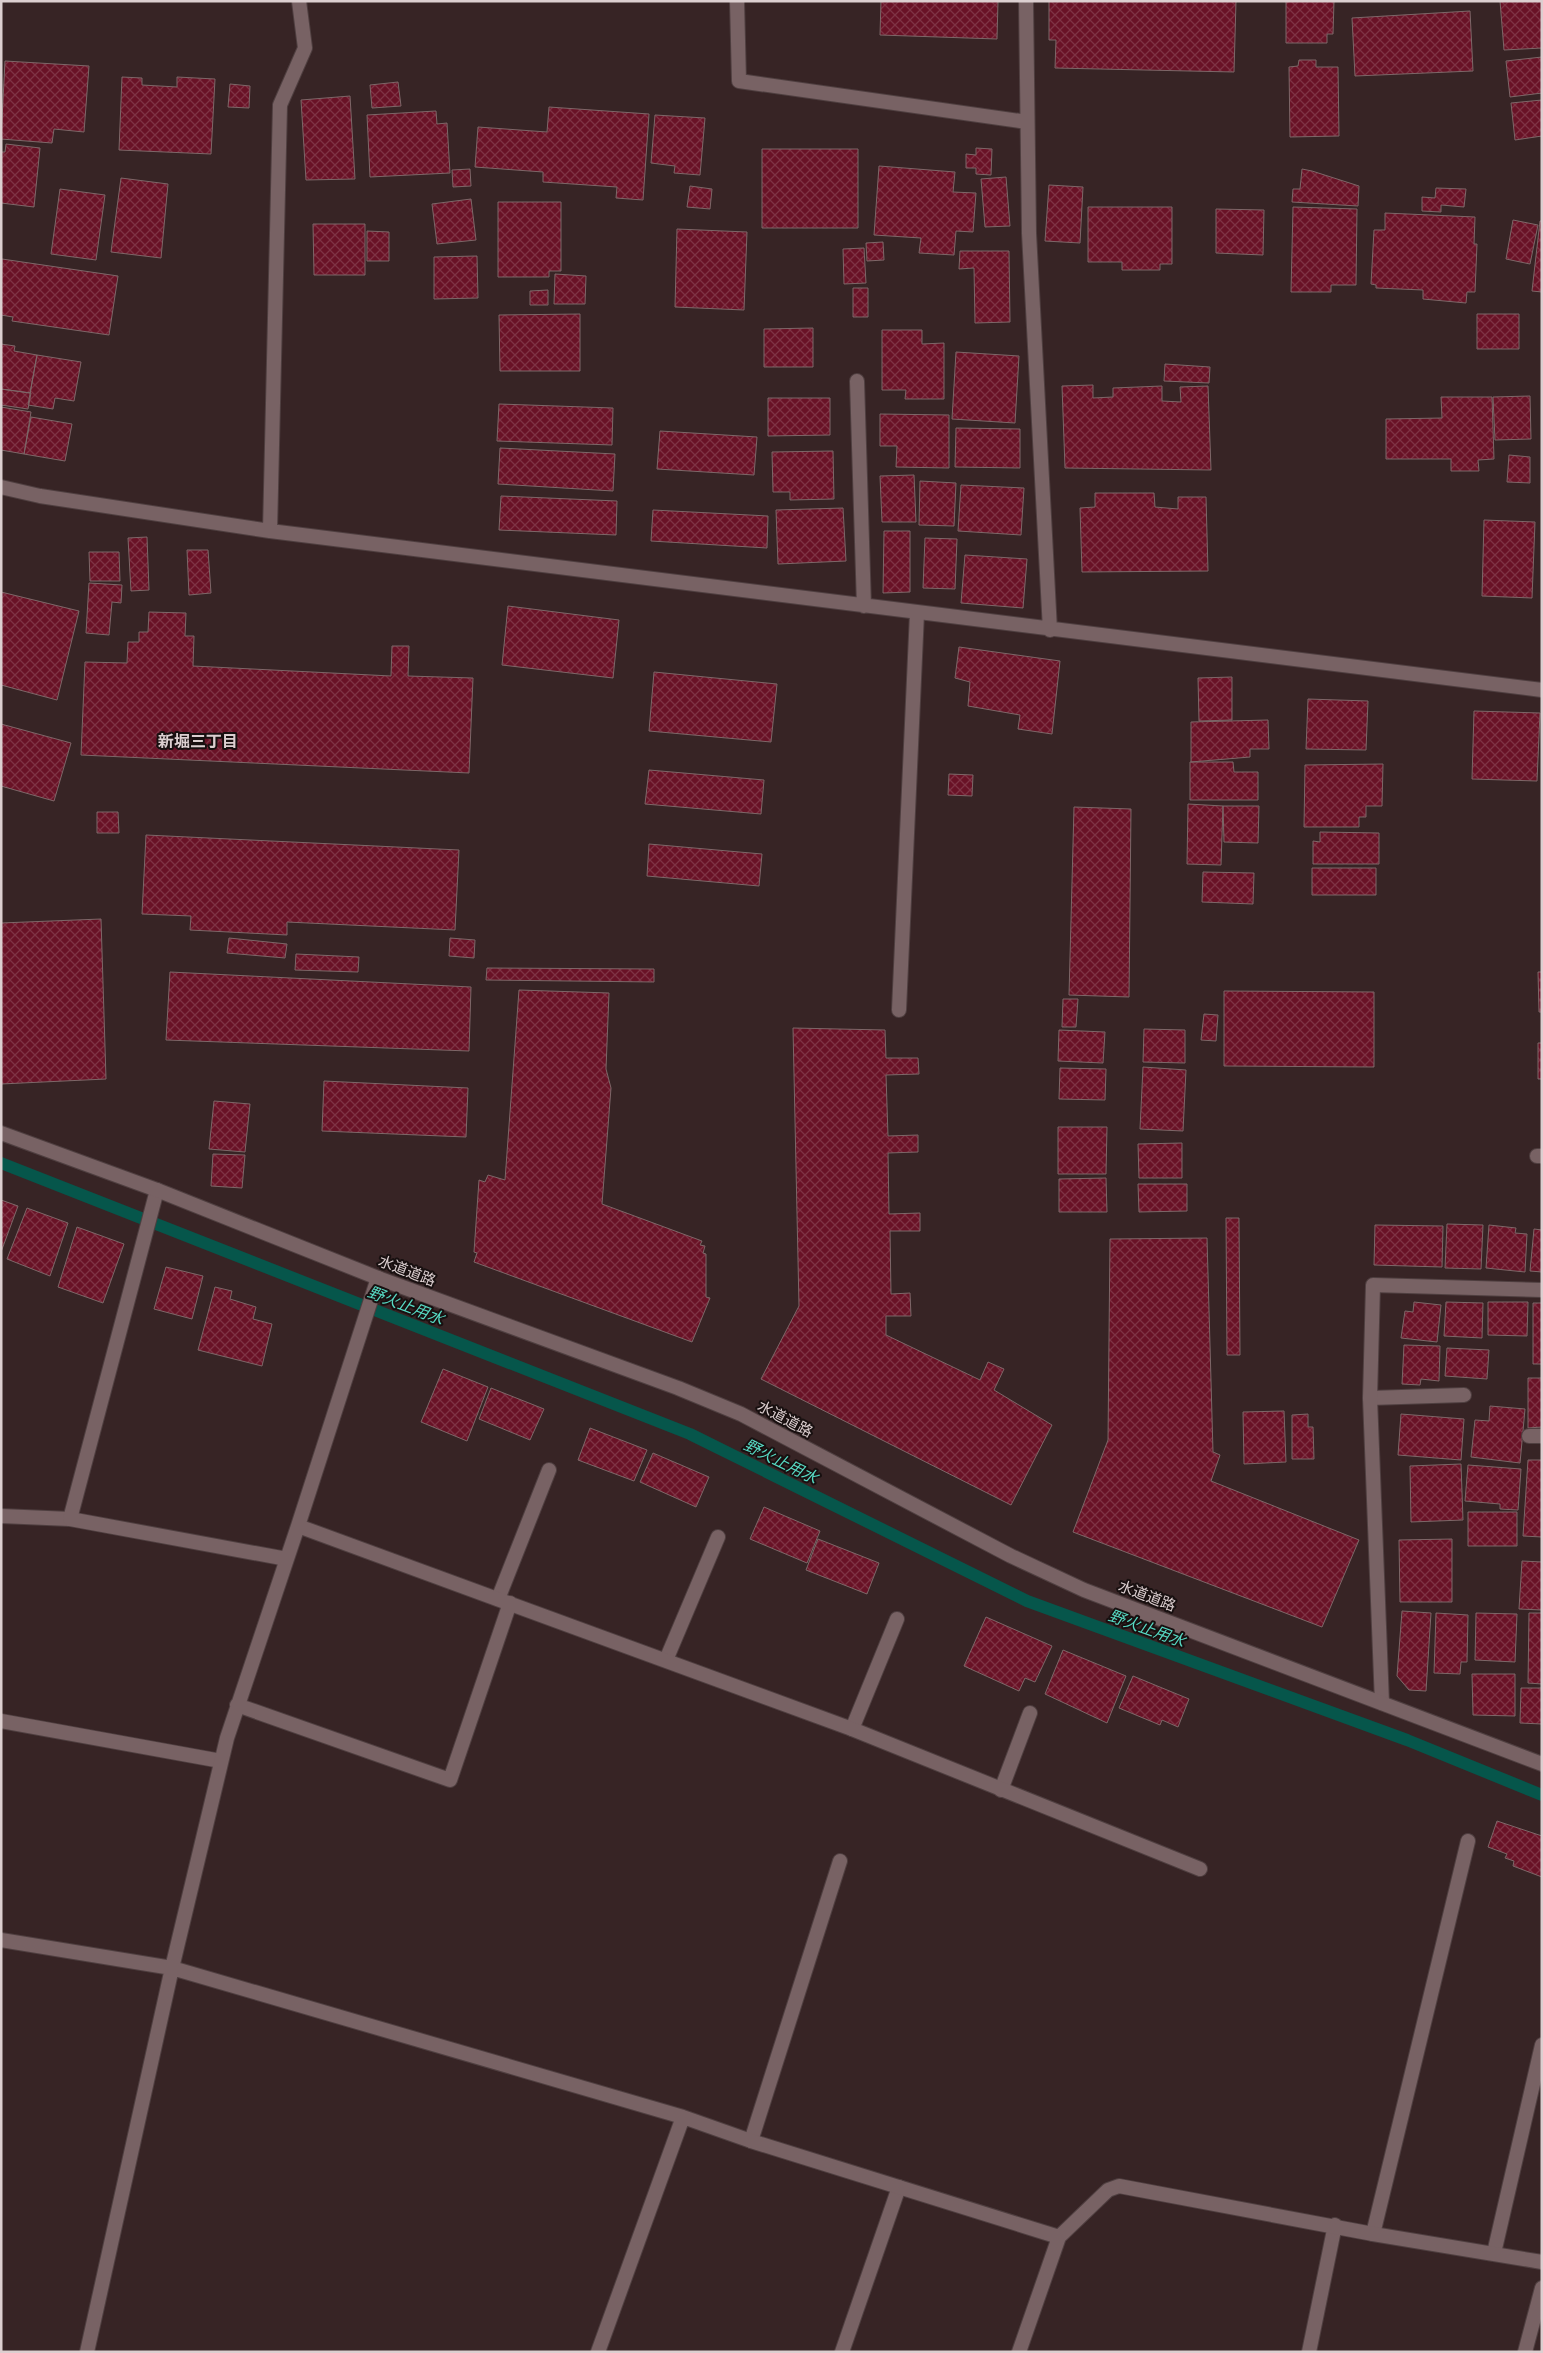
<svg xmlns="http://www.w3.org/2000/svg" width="1543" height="2353" font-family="'IBM Plex Sans','Noto Sans JP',sans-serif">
	<defs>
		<pattern id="building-cross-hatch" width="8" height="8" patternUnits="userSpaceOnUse" patternTransform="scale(1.25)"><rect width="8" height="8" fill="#691226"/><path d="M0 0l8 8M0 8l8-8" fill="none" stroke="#7e3344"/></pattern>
	</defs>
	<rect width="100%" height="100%" fill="#372425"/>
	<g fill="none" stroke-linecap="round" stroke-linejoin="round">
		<path stroke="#06564b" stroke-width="12" d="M1,1163L690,1434L1027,1601L1407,1740L1542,1795"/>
	</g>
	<path fill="url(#building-cross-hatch)" stroke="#7d6768" d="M881,1H998L997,39L880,35Z
		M1049,1H1236L1234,72L1055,68L1056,40H1049Z
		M1286,1H1334L1333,34H1327V43H1286Z
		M1500,1H1542V48L1504,50Z
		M1470,11L1473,71L1355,76L1352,18Z
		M1542,57V93L1510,97L1506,61Z
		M1299,60H1316V67H1338L1339,136L1290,137L1289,67L1298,66Z
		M5,61L89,66L84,132L54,129L52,143L1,139Z
		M122,77L142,78V85L177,87V77L215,79L211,154L119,150Z
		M398,82L401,106L372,108L370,85Z
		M230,84L250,86L249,108L228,107Z
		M350,96L355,179L306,180L301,100Z
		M1542,100V136L1515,140L1511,103Z
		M549,107L649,114L643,200L616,198L617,187L543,182V172L475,167L478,127L547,132Z
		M436,111L437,124L447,123L450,173L370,177L367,115Z
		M655,115L705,118L700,175L674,173L675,166L651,163Z
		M6,144L40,148L34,207L1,203V152H5Z
		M976,148L992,149L991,175L976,174V168H966V154L976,155Z
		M762,149H858V228H762Z
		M879,166L955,172L953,192L976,193L973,232L956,231L954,255L919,253L921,238L874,235Z
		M470,169L471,186L453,187L452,170Z
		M1302,169L1312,171L1359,186L1358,206L1292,202L1293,189H1300Z
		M1006,177L1010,226L985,227L981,179Z
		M121,178L168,184L161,258L111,252Z
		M1049,185L1083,187L1080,243L1045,241Z
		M690,186L712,189L710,209L687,207Z
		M1436,188L1466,189L1464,207L1441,205V212L1422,211V197L1435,198Z
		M60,189L105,195L96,260L51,254Z
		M471,199L476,240L437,244L432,204Z
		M498,202H561V271H549V277H498Z
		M1088,207H1172V264H1160V270H1122V262H1088Z
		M1293,207L1357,209L1356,285H1331V292H1291Z
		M1216,209L1264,210L1263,255L1216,253Z
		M1385,213L1475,217L1474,244H1477L1475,292H1467L1466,303L1423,299V290L1376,288V285L1371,284L1374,230H1385Z
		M1513,220L1538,225L1530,264L1506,259Z
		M1540,221H1542V292L1532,291Z
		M313,224H365V275H314Z
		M677,229L747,232L744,310L675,307Z
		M367,231L389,232V261H367Z
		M883,242L884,260L867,261L866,243Z
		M864,248L866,283L844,284L843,249Z
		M960,251H1009L1010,322L975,323L974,268L959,269Z
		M477,256L478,298L434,299V257Z
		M2,259L118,276L109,335L12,321L13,317L1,315Z
		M555,274L586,276L585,304H554Z
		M853,288H868V317H853Z
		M548,290V305H530V291Z
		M580,314V371H500L499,315Z
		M1477,314H1519V349H1477Z
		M813,328V367H764V329Z
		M882,330H922V344L944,343V399H905L906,390H882Z
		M1,344L15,346L14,351L37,355L30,393L1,389Z
		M956,352L1019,356L1015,423L952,419Z
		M37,355L81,362L74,401L55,398L53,409L28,405Z
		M1165,364L1210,367L1209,383L1164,381Z
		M1093,385V398L1113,397V388L1162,386V401L1181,402L1180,387L1208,386L1211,470L1065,468L1062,386Z
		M1,389L31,393L28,409L1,405Z
		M1530,396L1531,439L1495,440L1493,397Z
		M1441,397H1492L1494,459L1478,460L1479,471H1451V459H1386V419L1442,418Z
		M768,398H830V435L768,436Z
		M499,404L613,408L612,445L497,441Z
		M1,407L31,412L24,454L1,450Z
		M880,414L949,415V468L896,467L897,446H880Z
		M31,417L72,424L65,461L24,454Z
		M956,428L1020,429V468L955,467Z
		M660,431L757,437L754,475L657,469Z
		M500,448L615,454L613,491L498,484Z
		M833,451L834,499L790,500V492H773L772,452Z
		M1509,455L1530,457V483L1507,482Z
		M914,475L916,522H882L880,476Z
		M920,481L956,483L954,526L919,525Z
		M961,485L1024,488L1021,535L958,531Z
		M1095,493H1154L1155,507L1178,509V497H1206L1208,571L1082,572L1080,508L1095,507Z
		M501,496L617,501L616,535L499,530Z
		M843,508L846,561L778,564L776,510Z
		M653,510L768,516L767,548L651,541Z
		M1484,520L1535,522L1532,598L1482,596Z
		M884,531H910V592L883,593Z
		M147,537L149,590L131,591L128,538Z
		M925,538L957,539L955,589L923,588Z
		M187,550H208L211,593L189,595Z
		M89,552H119L120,581H90Z
		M965,555L1027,559L1023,608L961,603Z
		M89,583L122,585L121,603L112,602L109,635L86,633Z
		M1,592L79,611L57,700L1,685Z
		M508,606L619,620L613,678L502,665Z
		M149,612L186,613L185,636H194L193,666L391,676L392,646H409L408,676L473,678L469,773L81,755L85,662L127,663L128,642H139V632H148Z
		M959,647L1060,661L1052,734L1018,729L1020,715L968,706L970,682L955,678Z
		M654,672L777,684L771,742L649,731Z
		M1232,677V720L1199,721L1198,678Z
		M1308,699L1368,701L1366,750L1306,749Z
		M1474,711L1540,713L1537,781L1472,779Z
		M1268,720L1269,749H1250V757L1191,762V722Z
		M1,724L71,743L54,801L1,786Z
		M1190,762H1233L1234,772H1258V800H1190Z
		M1383,764L1382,806H1366V817H1359V827H1304L1305,765Z
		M649,770L764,780L761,814L645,804Z
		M949,774L973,775L972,796L948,795Z
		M1188,804L1223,806L1221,865L1187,864Z
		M1223,806H1259L1258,843L1224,842Z
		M1074,807L1131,809L1129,997L1069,995Z
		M97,812H118L119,833H97Z
		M1320,832L1379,833V864H1313V841L1320,842Z
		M146,835L459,850L455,930L287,922V935L190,930L191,916L142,914Z
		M649,844L762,854L759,886L647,876Z
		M1312,868H1376V895H1312Z
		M1203,872L1254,873L1253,904L1202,902Z
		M101,919L106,1079L1,1084V923Z
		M229,938L287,944L285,958L227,953Z
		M450,938L475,940L474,958L449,956Z
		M296,954L359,957L358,972L295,970Z
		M487,968L654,969V982L486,980Z
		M170,972L471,987L469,1051L166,1040Z
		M1538,972H1542V1012H1539Z
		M519,990L609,993L606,1069L611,1088L602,1204L702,1241L700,1245L705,1246L703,1253L706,1254V1297L710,1298L692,1342L474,1262L477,1253L474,1252L479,1180L485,1182L488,1175L505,1180Z
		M1224,991L1374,992V1067L1224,1066Z
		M1063,999H1078L1076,1027H1062Z
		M1204,1014L1218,1015L1216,1041L1201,1040Z
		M793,1028L885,1030L886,1058H918L919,1074L886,1075L888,1136L918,1135V1152L888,1153L889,1214L920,1213V1231H890L891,1294L910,1293L911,1316H886V1335L980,1380L988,1362L1004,1369L994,1390L1052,1425L1011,1505L761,1379L799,1306Z
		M1144,1029L1185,1030V1063L1143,1062Z
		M1059,1030L1105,1032L1103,1063L1058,1061Z
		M1538,1043H1542V1079H1538Z
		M1143,1067L1186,1070L1183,1131L1140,1129Z
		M1060,1068L1106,1069L1105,1100L1059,1099Z
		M324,1081L468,1088L466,1137L322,1131Z
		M214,1101L250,1104L245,1152L209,1149Z
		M1058,1127H1107L1106,1174H1058Z
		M1182,1143V1178H1139L1138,1144Z
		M213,1154L245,1155L242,1188L211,1186Z
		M1106,1178L1107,1212H1059V1179Z
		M1138,1184H1187V1211L1139,1212Z
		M1,1200L18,1206L1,1252Z
		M27,1208L68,1223L50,1276L7,1259Z
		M1226,1218H1239L1240,1355H1227Z
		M1447,1224L1483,1225L1481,1269L1445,1268Z
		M1375,1225L1443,1226L1442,1267L1374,1265Z
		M1489,1225L1516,1228L1515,1233L1527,1234L1525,1272L1486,1268Z
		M77,1227L124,1244L103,1303L58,1287Z
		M1534,1229L1542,1230V1272L1530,1271Z
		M1207,1238L1213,1452L1220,1455L1211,1481L1359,1540L1322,1627L1073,1532L1108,1440L1110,1239Z
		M166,1267L203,1276L192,1319L154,1309Z
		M215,1287L232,1291L230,1299L256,1307L253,1319L272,1324L262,1366L198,1350Z
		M1414,1302L1441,1305L1437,1342L1401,1338L1405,1311L1413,1312Z
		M1446,1302L1483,1303L1482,1338L1444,1336Z
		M1488,1302H1528L1527,1336L1488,1335Z
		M1533,1303H1542V1364H1533Z
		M1404,1345L1440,1346L1439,1381L1421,1379L1420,1385L1402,1384Z
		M1447,1348L1489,1350L1487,1379L1445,1376Z
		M443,1369L488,1387L467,1441L421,1422Z
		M1528,1378H1542V1427L1528,1428Z
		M491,1388L544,1409L530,1440L479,1419Z
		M1490,1406L1525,1409L1520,1463L1471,1457L1475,1420L1489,1421Z
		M1284,1411L1286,1462L1244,1464L1243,1412Z
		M1308,1414V1427H1313L1314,1459H1292V1415Z
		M1401,1414L1464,1419L1461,1460L1398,1455Z
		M590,1428L647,1450L634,1481L578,1460Z
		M653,1453L709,1477L696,1507L640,1482Z
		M1528,1460H1542V1537L1523,1536Z
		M1461,1464L1463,1520L1411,1522L1410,1466Z
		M1468,1465L1521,1469L1518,1510L1500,1509V1504L1465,1501Z
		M764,1507L820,1531L807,1563L750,1539Z
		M1468,1512H1517V1546H1468Z
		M818,1539L879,1563L867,1594L806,1570Z
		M1452,1539V1602H1400L1399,1540Z
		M1522,1561L1542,1562V1610L1519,1609Z
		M1402,1611L1431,1613L1426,1691L1409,1690L1397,1676Z
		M1436,1613L1468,1615L1467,1662H1461L1460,1674L1434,1673Z
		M1476,1613L1517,1614L1515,1662L1475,1660Z
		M1529,1613H1542V1684L1528,1683Z
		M986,1617L1052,1646L1035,1682L1025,1678L1019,1691L964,1666Z
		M1063,1650L1126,1676L1107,1723L1045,1694Z
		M1472,1674H1515V1716L1473,1715Z
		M1133,1676L1189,1699L1178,1727L1162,1720L1160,1725L1119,1708Z
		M1521,1688H1542V1724L1520,1723Z
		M1497,1821L1542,1836V1877L1513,1866L1514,1861L1505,1858L1507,1854L1488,1847Z"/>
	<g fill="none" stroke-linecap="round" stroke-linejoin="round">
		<defs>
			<path id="service" d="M1370,1398L1464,1395
				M1529,1436H1542
				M1,1516L70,1519
				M498,1599L549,1470
				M666,1660L718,1537
				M1,1721L221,1761
				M852,1729L897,1619
				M1001,1790L1030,1713
				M751,2141L840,1861
				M1373,2234L1468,1841
				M1494,2253L1542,2045
				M842,2352L899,2187
				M1309,2352L1335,2225
				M1525,2352L1542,2288"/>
			<path id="minor" d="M737,1L739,81L1027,122
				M1026,1L1029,233L1050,630
				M857,381L864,606
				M1,487L40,496L270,531L1542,690
				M270,531L280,105L305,48L299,1
				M899,1010L917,613
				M1537,1156H1542
				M157,1190L70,1519L287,1559
				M298,1526L852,1729L1200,1869
				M1382,1703L1370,1398L1373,1285L1542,1290
				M237,1705L450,1780L510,1603
				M1,1940L172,1968L683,2117L751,2141L1059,2237
				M87,2352L172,1968L227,1738L298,1526L378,1278
				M598,2352L683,2117
				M1019,2352L1059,2237L1108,2190L1119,2186L1373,2234L1542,2262"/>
			<path id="tertiary" d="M1,1133L157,1190L378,1278L678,1388L741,1414L1011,1556L1084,1590L1542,1764"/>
		</defs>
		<use href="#service" stroke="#4f3f40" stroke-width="16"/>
		<use href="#minor" stroke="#4f3f40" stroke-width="16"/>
		<use href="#tertiary" stroke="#4f3f40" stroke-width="16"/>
		<use href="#service" stroke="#786264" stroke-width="14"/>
		<use href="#minor" stroke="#786264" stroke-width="14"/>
		<use href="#tertiary" stroke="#786264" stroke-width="14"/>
	</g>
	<g text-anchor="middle" stroke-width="4" stroke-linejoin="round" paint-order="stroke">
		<g font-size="15" fill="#dccfd0" stroke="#181010">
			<text transform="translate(407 1271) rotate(21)" y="5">水道道路</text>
			<text transform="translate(785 1419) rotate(28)" y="5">水道道路</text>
			<text transform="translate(1147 1596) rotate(21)" y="5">水道道路</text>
		</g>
		<g font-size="16" font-weight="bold" fill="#dccfd0" stroke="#181010">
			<text x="198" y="747">新堀三丁目</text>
		</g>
		<g font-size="16" font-style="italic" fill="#57dac4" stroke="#181010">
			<text transform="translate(406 1305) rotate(21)" y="6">野火止用水</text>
			<text transform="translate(781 1461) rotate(26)" y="6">野火止用水</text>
			<text transform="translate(1147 1628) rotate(20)" y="6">野火止用水</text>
		</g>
	</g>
	<rect width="1543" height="2353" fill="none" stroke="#dccfd0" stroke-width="5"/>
</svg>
